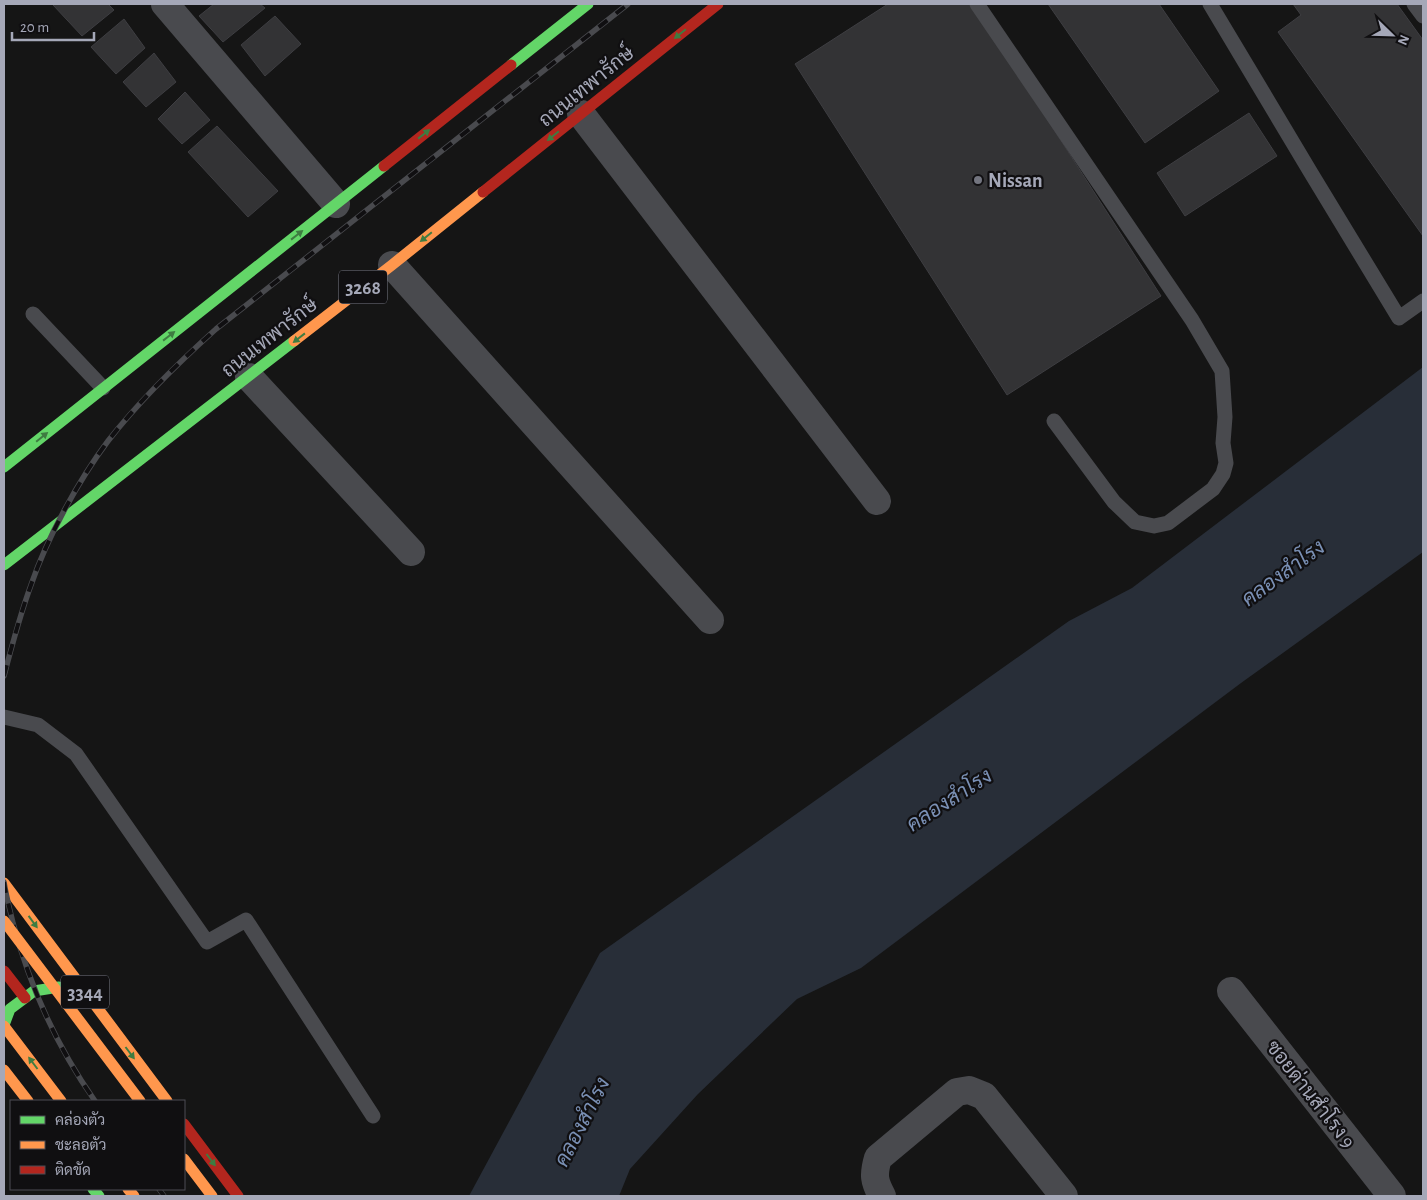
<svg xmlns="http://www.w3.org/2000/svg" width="1427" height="1200" font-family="'Alegreya Sans',Sarabun,sans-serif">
	<rect width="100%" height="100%" fill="#151515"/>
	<path fill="#282e38" d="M1423,367V552L1241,683L861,968L797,999L698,1094L630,1169L619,1196H469L600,953L1069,621L1132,588Z"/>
	<path fill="#333335" stroke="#3e3e42" d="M55,4H108L114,10L82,36L53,5Z
		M214,4H260L265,8L223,42L199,16Z
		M888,4H973L1161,296L1007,395L795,64Z
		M1048,4H1159L1219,91L1145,143Z
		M1293,4H1397L1423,40V236L1278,32L1301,15Z
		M275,16L301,44L265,76L241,45Z
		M124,19L145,48L116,74L91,47Z
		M154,53L176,82L146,107L123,82Z
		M185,92L210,120L182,144L158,119Z
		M1249,113L1277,156L1185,216L1157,173Z
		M217,126L278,191L248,217L188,152Z"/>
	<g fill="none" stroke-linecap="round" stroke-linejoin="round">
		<path stroke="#494a4e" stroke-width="15" d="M977,4L1192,320L1222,371L1225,417L1223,443L1226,463L1223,474L1213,489L1168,523L1154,526L1135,522L1114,502L1054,421
			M1210,4L1311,173L1399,318L1423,301
			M1414,4L1423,16
			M33,314L103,388
			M4,717L38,725L76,754L207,942L246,920L373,1116"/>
		<path stroke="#494a4e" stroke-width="28" d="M165,4L336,204
			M581,114L877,501
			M392,265L710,620
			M249,377L411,552
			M1231,991L1392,1196
			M882,1196C874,1181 873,1175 878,1158L957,1092L969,1090L984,1096L1064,1196"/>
		<path stroke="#63d668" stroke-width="11" d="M511,65L588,4
			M4,467L384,166
			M4,565L294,341
			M4,1025L10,1009L34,991L59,987L73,996
			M93,1189L99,1196"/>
		<path stroke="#ff974d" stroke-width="11" d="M294,341L392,265L483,192
			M4,883L167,1101
			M4,1026L61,1101
			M4,1070L28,1101
			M184,1159L212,1196
			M128,1189L134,1196"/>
		<path stroke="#b3261e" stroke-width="11" d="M384,166L511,65
			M483,192L718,4
			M4,971L25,998
			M184,1124L238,1196"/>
		<defs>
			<path id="rail" d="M4,676C12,645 20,615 31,585C47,538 78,481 108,441C140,400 177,364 216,329L628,4
				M4,882C6,896 10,910 13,923C30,987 57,1047 95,1101
				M159,1189L164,1196"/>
		</defs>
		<use href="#rail" stroke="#494a4e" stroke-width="5.5"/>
		<use href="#rail" stroke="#100f11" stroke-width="4" stroke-dasharray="11" stroke-linecap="butt"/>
		<path stroke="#ff974d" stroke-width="11" d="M4,921L140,1101"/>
	</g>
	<defs><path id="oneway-solid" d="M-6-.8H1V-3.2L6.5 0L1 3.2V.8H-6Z" transform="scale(1.25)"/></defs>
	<g fill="#3e7c41">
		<use href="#oneway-solid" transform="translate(680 34) rotate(141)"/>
		<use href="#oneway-solid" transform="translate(424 134) rotate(-38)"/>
		<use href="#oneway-solid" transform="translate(553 136) rotate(141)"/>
		<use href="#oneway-solid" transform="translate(297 235) rotate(-38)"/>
		<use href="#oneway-solid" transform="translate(426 237) rotate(141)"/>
		<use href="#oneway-solid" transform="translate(169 336) rotate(-38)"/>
		<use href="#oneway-solid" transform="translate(299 338) rotate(142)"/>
		<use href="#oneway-solid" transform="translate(42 437) rotate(-39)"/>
		<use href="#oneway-solid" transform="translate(33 922) rotate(54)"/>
		<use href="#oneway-solid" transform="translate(130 1053) rotate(53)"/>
		<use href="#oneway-solid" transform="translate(33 1063) rotate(-127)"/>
		<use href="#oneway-solid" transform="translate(211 1160) rotate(53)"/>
	</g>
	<circle fill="#73757f" stroke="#100f11" stroke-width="2" cx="978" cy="180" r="5"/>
	<g text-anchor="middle" stroke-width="4.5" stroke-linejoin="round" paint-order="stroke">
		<g fill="#100f11" stroke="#787a86" stroke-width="1">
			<rect x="339" y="270.5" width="48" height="33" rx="4"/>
			<rect x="61" y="975.5" width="48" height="33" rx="4"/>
		</g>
		<g font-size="19" font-weight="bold" fill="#a5a8b8">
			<text x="363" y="294">3268</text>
			<text x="85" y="999">3344</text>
		</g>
		<g font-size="20" fill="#a5a8b8" stroke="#100f11">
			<text transform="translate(586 86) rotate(-39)" y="7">ถนนเทพารักษ์</text>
			<text transform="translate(269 337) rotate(-38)" y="7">ถนนเทพารักษ์</text>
			<text transform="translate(1311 1094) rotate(52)" y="7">ซอยด่านสำโรง 9</text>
		</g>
		<g font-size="20" font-weight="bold" fill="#a5a8b8" stroke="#100f11" text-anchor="start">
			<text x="988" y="187">Nissan</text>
		</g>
		<g font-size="21" font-style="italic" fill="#7a90b5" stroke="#100f11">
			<text transform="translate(1283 573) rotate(-36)" y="7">คลองสำโรง</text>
			<text transform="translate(949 800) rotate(-33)" y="7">คลองสำโรง</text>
			<text transform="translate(582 1122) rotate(-63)" y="7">คลองสำโรง</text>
		</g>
	</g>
	<rect width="1427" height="1200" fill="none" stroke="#a5a8b8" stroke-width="10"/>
	<rect x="10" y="1100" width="175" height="90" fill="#100f11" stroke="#4c4c54"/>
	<rect x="20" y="1116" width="25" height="8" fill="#63d668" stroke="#4c4c54"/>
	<text x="55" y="1125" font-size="15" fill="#a5a8b8">คล่องตัว</text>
	<rect x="20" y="1141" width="25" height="8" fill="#ff974d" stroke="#4c4c54"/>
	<text x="55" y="1150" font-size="15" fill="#a5a8b8">ชะลอตัว</text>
	<rect x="20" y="1166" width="25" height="8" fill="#b3261e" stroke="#4c4c54"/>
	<text x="55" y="1175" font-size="15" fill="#a5a8b8">ติดขัด</text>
	<g transform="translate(1392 35) rotate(113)" stroke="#100f11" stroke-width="4" paint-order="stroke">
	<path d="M0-4L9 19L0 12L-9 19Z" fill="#a5a8b8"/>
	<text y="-8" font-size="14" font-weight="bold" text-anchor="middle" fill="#a5a8b8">N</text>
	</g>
	<path d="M12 32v8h82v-8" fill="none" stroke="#a5a8b8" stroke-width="2.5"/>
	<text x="20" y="32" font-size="15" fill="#a5a8b8" stroke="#100f11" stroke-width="4" paint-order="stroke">20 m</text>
</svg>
